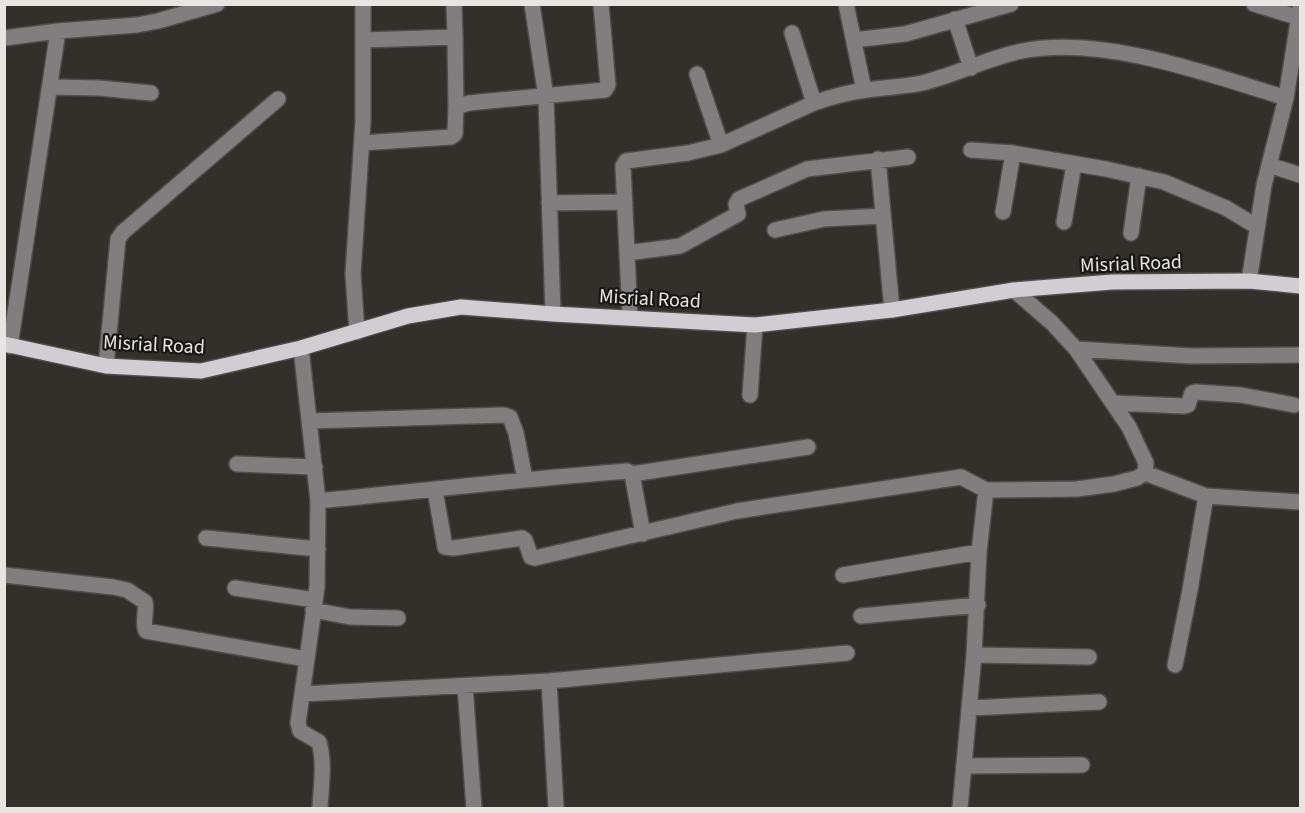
<svg xmlns="http://www.w3.org/2000/svg" width="1305" height="813" font-family="'Source Sans 3',sans-serif">
	<rect width="100%" height="100%" fill="#332f2a"/>
	<g fill="none" stroke-linecap="round" stroke-linejoin="round">
		<defs>
			<path id="minor" d="M454,4L455,37
				M532,4L546,97L553,314
				M846,4L864,90
				M1254,4L1300,18
				M955,19L971,68
				M792,33L814,103
				M4,38L58,31L137,25L158,21L217,4
				M364,40L455,37L456,107
				M854,40L905,34L1011,4
				M697,74L721,145
				M50,87L99,88L151,93
				M362,143L451,137L455,134L456,107L469,103L605,90L608,85L601,4
				M971,150L1013,153L1106,169L1164,182L1226,208L1256,226
				M878,159L892,310
				M1269,165L1300,175
				M549,203L625,202
				M1003,212L1013,153
				M1064,222L1074,164
				M775,230L824,219L883,216
				M1131,233L1139,176
				M627,253L680,246L738,214L736,204L739,199L807,169L908,157
				M1249,281L1264,185L1286,98L1300,9
				M630,318L623,166L626,161L688,153L721,145L814,103C831,97 849,92 867,90C885,87 904,87 922,83C956,75 987,58 1022,51C1102,35 1209,74 1286,98
				M357,332L353,274L363,121V4
				M10,346L58,31
				M301,348L318,501L317,587L298,723L300,731L319,742C325,763 321,787 320,808
				M1076,349L1191,356L1300,355
				M106,366L118,239L123,232L278,99
				M750,395L755,325
				M1113,403L1184,406L1188,405L1192,393L1195,392L1241,395L1294,405
				M310,421L504,415L510,417L516,433L525,479
				M237,464L315,467
				M1145,473L1206,496L1300,502
				M632,474L808,447
				M435,490L445,547L454,548L522,538L525,540L531,557L535,558L737,511L961,477L986,490L1077,489L1114,484L1137,478L1145,473L1146,463L1129,427L1076,349L1052,323L1014,290
				M318,501C421,491 524,479 627,471L632,474L643,534
				M206,538L318,549
				M4,575L113,587L127,590L145,602C147,612 142,623 146,631L306,659
				M843,575L979,552
				M235,588L315,600
				M313,610L350,617L398,618
				M861,616L978,605
				M974,655L1089,657
				M1175,665L1190,590L1206,496
				M549,681L556,808
				M465,686L474,808
				M302,694L549,681L847,653
				M970,708L1099,702
				M964,766L1082,765
				M960,808L974,655L979,552L986,490"/>
			<path id="major" d="M4,344L106,366L201,371L301,348L408,316L461,307L553,314L755,325L892,310L1014,290L1112,282L1249,281L1300,286"/>
		</defs>
		<use href="#minor" stroke="#504c47" stroke-width="18"/>
		<use href="#major" stroke="#504c47" stroke-width="18"/>
		<use href="#minor" stroke="#817e80" stroke-width="15"/>
		<use href="#major" stroke="#d2cdd2" stroke-width="15"/>
	</g>
	<g text-anchor="middle" stroke-width="4.5" stroke-linejoin="round" paint-order="stroke">
		<g font-size="20" fill="#e7e5e2" stroke="#191715">
			<text transform="translate(1131 263) rotate(-2)" y="7">Misrial Road</text>
			<text transform="translate(650 298) rotate(3)" y="7">Misrial Road</text>
			<text transform="translate(154 344) rotate(3)" y="7">Misrial Road</text>
		</g>
	</g>
	<rect width="1305" height="813" fill="none" stroke="#e7e5e2" stroke-width="12"/>
</svg>
